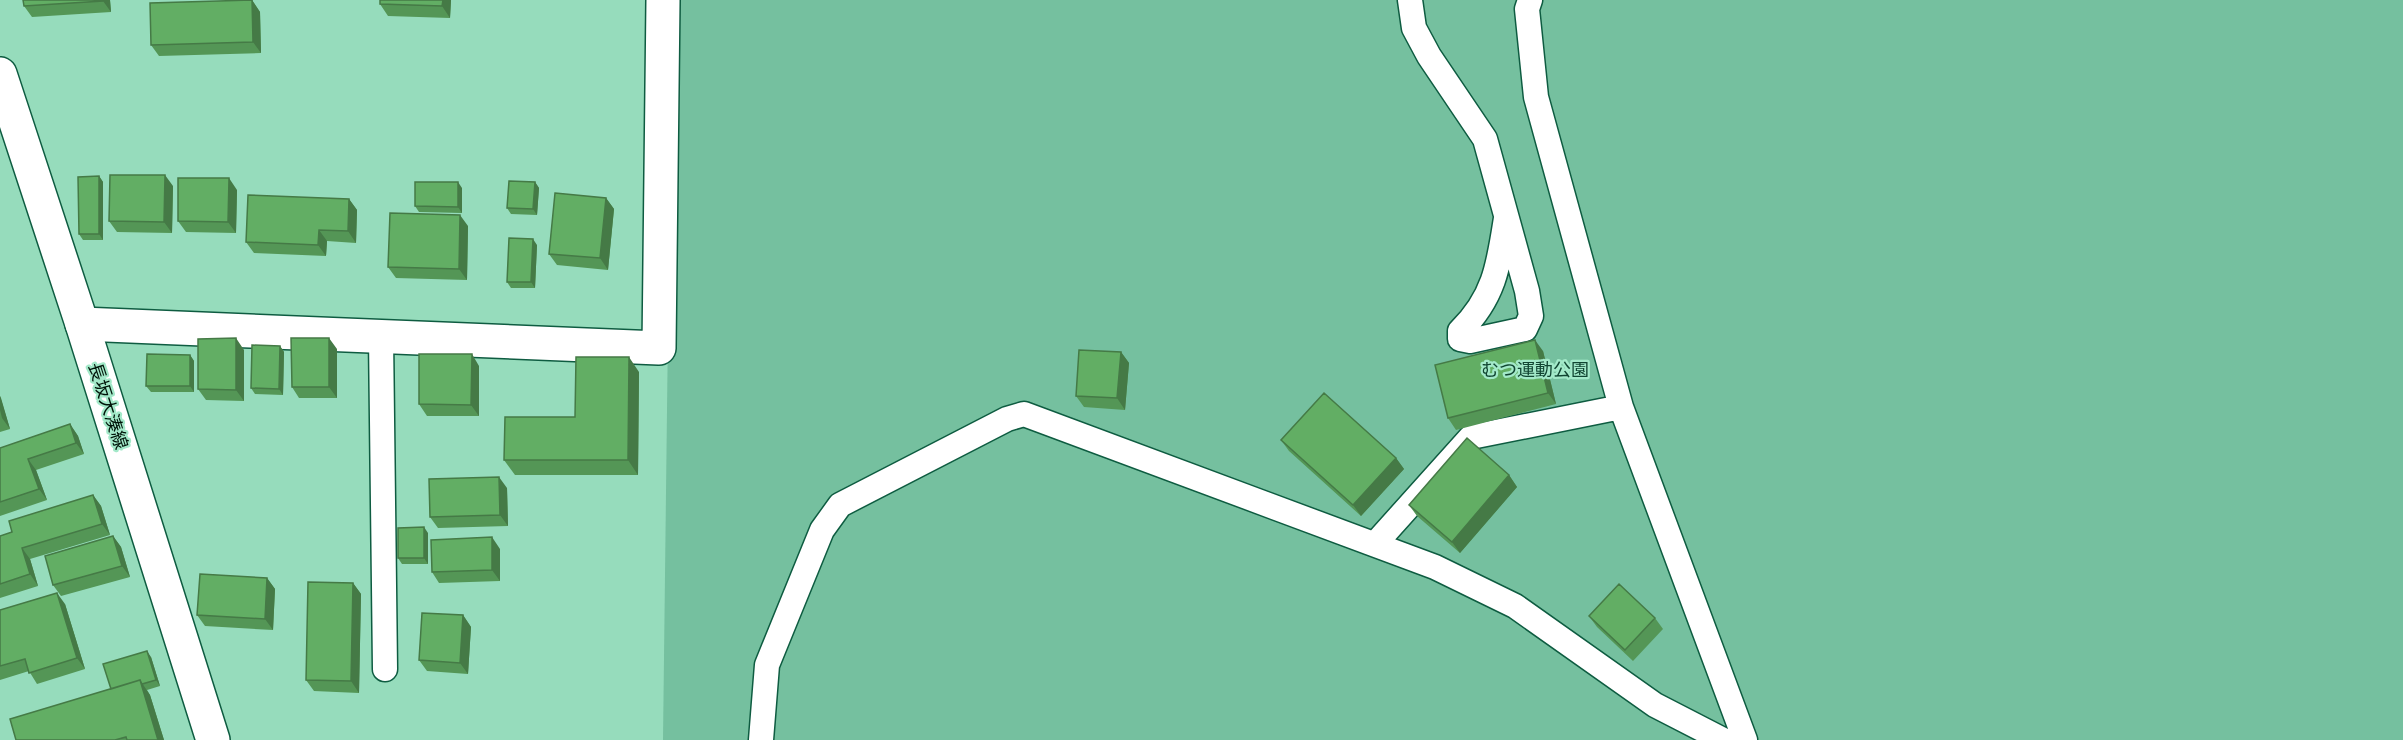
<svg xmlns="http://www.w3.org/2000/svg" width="2403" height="740" font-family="'Roboto Condensed','Noto Sans JP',sans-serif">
	<rect width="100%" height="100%" fill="#96dcbc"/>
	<path fill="#75c09f" d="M672,0H2403V740H663Z"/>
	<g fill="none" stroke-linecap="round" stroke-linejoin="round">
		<defs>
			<path id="service" d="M1410,0L1414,28L1429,56L1485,139L1527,291L1531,316L1525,329L1470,341L1460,339V331C1495,297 1499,263 1506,218
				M1530,0L1527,9L1536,97L1621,407L1745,740
				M381,336L385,669
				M1375,544L1471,437L1621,407
				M761,740L767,665L822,530L840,505L1007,419L1024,414L1435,567L1515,606L1655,705L1723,740"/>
			<path id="minor" d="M82,324L659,348L663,0"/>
			<path id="secondary" d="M0,74L82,324L213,740"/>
		</defs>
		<use href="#service" stroke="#0e5c41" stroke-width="27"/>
		<use href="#minor" stroke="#0e5c41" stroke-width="36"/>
		<use href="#secondary" stroke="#0e5c41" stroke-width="36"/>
		<use href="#service" stroke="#fff" stroke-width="24"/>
		<use href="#minor" stroke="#fff" stroke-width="33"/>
		<use href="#secondary" stroke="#fff" stroke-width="33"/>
	</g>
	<path fill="#549656" d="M23,0H110L111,12L32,17L24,6Z
		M252,0L260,12L261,53L159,56L151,45Z
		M380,0H451L450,18L388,16L380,4Z
		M99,176L103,182V240H83L79,234Z
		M535,182L539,188L537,215L511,214L507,208Z
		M173,186L172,233L117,232L109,221Z
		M462,188V213L419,212L415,206Z
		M237,190L236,233L186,232L178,221Z
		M606,198L614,209L608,270L557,265L549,254Z
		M349,199L357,210L356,243L327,241L326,256L254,253L246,242Z
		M468,226L467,280L396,278L388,267Z
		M537,245L535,288H511L507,282Z
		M280,346L284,352L283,395L255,394L251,388Z
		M337,349V398H299L292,387Z
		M244,350V401L206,400L198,389Z
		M1543,351L1556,404L1456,430L1448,418Z
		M1121,352L1129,363L1125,410L1084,407L1076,396Z
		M190,355L194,361V392H151L146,386Z
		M479,366V416H427L419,404Z
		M639,372L638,475H515L504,460L575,417Z
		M0,396L10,429L0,432Z
		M70,424L78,436L84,454L36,470L47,500L0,516V448Z
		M1281,440L1396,458L1404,469L1361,516L1289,451Z
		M1509,475L1517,487L1460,553L1417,516L1409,505Z
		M507,488L508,526L438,528L430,517Z
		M93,495L101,506L110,535L30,559L38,586L0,598V536L12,532Z
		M428,533V564H402L398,558Z
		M113,536L121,547L130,577L61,596L53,585Z
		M500,549V581L439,583L432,572Z
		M267,578L275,589L273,630L205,626L197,615Z
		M353,583L361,594L359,693L314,691L306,680Z
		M65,604L85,669L37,684L29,671L0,680V610Z
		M463,615L471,627L468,674L427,671L419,660Z
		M1589,616L1655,618L1663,629L1633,661L1597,627Z
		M151,657L160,686L147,690L150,695L164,740H16L111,689Z"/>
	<path fill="#457a46" d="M103,0H110L111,12L103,1Z
		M252,0L260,12L261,53L253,42Z
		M443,0H451L450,18L442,6Z
		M165,175L173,186L172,233L164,222Z
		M99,176L103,182V240L99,234Z
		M229,178L237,190L236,233L228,222Z
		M458,182L462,188V213L458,207Z
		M535,182L539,188L537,215L533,209Z
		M606,198L614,209L608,270L600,258Z
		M349,199L357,210L356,243L348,231Z
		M460,215L468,226L467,280L459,269Z
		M319,230L327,241L326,256L318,245Z
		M533,239L537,245L535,288L531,282Z
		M236,338L244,350V401L236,390Z
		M329,338L337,349V398L329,387Z
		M1535,340L1543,351L1556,404L1548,393Z
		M280,346L284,352L283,395L279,389Z
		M1121,352L1129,363L1125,410L1117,398Z
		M472,354L479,366V416L471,405Z
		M190,355L194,361V392L190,386Z
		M629,357L639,372L638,475L628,460Z
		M0,396L1,398L10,429L2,418L0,410Z
		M70,424L78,436L84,454L76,443Z
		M1396,458L1404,469L1361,516L1353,505Z
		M28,459L36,470L47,500L39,489Z
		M1509,475L1517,487L1460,553L1452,542Z
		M499,477L507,488L508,526L500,515Z
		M93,495L101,506L110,535L102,524Z
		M424,527L428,533V564L424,558Z
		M113,536L121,547L130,577L122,566Z
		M492,537L500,549V581L492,570Z
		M22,548L30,559L38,586L30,574Z
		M267,578L275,589L273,630L265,619Z
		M353,583L361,594L359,693L351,681Z
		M57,593L65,604L85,669L77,658Z
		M463,615L471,627L468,674L460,663Z
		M147,651L151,657L160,686L156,680Z
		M140,680L150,695L164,740H158Z"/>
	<path fill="#62ae64" stroke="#457a46" stroke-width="1.5" d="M23,0H103V1L24,6Z
		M252,0L253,42L151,45L150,3Z
		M380,0H443L442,6L380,4Z
		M110,175H165L164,222L109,221Z
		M99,176V234H79L78,177Z
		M178,178H229L228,222L178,221Z
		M509,181L535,182L533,209L507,208Z
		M415,182H458V207L415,206Z
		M555,193L606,198L600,258L549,254Z
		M248,195L349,199L348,231L319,230L318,245L246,242Z
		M390,213L460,215L459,269L388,267Z
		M509,238L533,239L531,282H507Z
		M236,338V390L198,389V339Z
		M291,338H329V387H292Z
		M1535,340L1548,393L1448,418L1435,365Z
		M252,345L280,346L279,389L251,388Z
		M1079,350L1121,352L1117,398L1076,396Z
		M147,354L190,355V386H146Z
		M419,354H472L471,405L419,404Z
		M576,357H629L628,460H504L505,417H575Z
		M1324,393L1396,458L1353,505L1281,440Z
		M70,424L76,443L28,459L39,489L0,502V448Z
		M1467,438L1509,475L1452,542L1409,505Z
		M499,477L500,515L430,517L429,479Z
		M93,495L102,524L22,548L30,574L0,584V536L12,532L9,521Z
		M424,527V558H398V528Z
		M113,536L122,566L53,585L45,556Z
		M492,537V570L432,572L431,540Z
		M200,574L267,578L265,619L197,615Z
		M308,582L353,583L351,681L306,680Z
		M1619,584L1655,618L1625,650L1589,616Z
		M57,593L77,658L29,673L25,659L0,666V610Z
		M422,613L463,615L460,663L419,660Z
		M147,651L156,680L142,684L140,680L111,689L103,664Z
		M140,680L158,740H127L126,737L115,740H16L10,719Z"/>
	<g text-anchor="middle" stroke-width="4.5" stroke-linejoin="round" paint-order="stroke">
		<g font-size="18" fill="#114532" stroke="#a3e9c9">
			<text x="1535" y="376">むつ運動公園</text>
		</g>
		<g font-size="18" fill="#001409" stroke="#a3e9c9">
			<text transform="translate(108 406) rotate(72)" y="6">長坂大湊線</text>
		</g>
	</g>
</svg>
